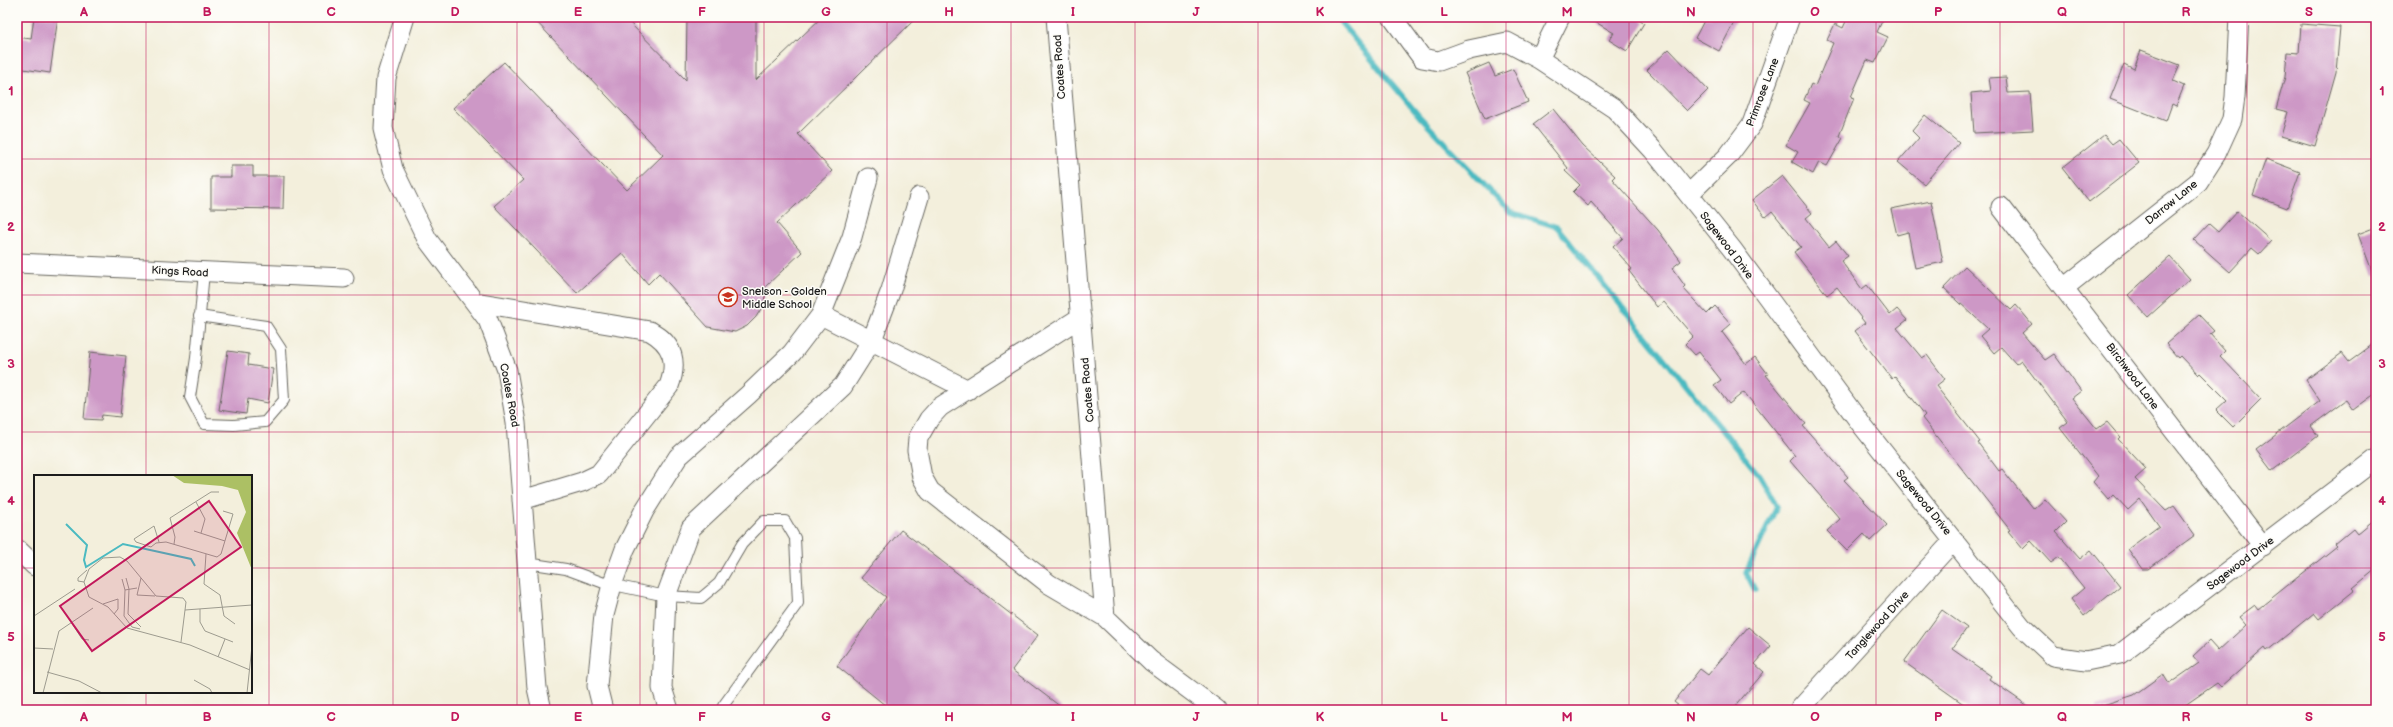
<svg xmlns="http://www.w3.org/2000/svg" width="2393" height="727" font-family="'Balsamiq Sans',sans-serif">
	<rect width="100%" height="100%" fill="#fdfcf7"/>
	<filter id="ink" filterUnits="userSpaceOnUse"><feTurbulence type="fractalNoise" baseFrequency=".025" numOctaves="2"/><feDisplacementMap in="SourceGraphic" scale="8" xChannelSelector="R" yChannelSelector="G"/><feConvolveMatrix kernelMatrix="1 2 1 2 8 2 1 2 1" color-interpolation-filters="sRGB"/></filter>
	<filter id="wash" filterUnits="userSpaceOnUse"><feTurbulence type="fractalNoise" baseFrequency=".012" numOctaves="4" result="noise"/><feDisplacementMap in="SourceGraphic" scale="16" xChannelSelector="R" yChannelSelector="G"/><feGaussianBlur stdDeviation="0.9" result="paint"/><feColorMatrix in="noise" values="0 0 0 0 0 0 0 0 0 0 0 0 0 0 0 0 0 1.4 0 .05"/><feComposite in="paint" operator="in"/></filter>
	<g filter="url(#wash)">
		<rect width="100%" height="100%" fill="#f3efdc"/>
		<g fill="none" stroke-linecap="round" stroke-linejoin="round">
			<path stroke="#4bbac1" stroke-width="5.5" d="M1336,17L1420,117L1510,212L1557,227L1759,475L1777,506L1746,573L1755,590"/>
		</g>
		<g id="blocks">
			<path fill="#cd98c6" d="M34,17H58L50,73L17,68V37L31,39Z
				M532,17H624L686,80L687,17H756V80L822,17H917L798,134L832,171L777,223L802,252L766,286L764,304L756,317L747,326L735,332L708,327L659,273L648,284L622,253L577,293L494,206L523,180L453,108L504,62L627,190L663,155Z
				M1587,17H1637L1644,23L1627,51L1609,40L1614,33Z
				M1706,17H1737L1719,51L1695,38Z
				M1848,17H1884L1877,32L1888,37L1875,63L1867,60L1851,97L1854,98L1839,136L1843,138L1827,166L1819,162L1813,174L1792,162L1798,152L1786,145L1810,103L1804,100L1811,84L1815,86L1833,43L1827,40L1835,24L1843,28Z
				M2301,24L2340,27L2336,72L2315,146L2281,136L2288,112L2276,109L2285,77L2287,52L2299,53Z
				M1669,49L1708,90L1687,111L1647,70Z
				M2141,50L2180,65L2173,81L2184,86L2176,106L2172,104L2166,121L2110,99L2124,64L2134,69Z
				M1489,63L1495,76L1513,69L1528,102L1485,119L1465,73Z
				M2006,77L2008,93L2030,92L2033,130L1974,133L1971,93L1991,91L1989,78Z
				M1553,109L1583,146L1615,176L1612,179L1658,230L1681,261L1672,268L1685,286L1683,288L1707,314L1715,306L1731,324L1722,332L1746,364L1755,357L1768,374L1766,375L1806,424L1803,426L1848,477L1844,480L1887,525L1870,541L1864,534L1847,551L1827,531L1840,519L1790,461L1795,456L1744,392L1729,404L1714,385L1721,380L1699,352L1695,355L1685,344L1693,336L1664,302L1657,307L1629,271L1632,269L1613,247L1623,238L1591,202L1588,206L1573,192L1580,185L1565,171L1568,168L1533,124Z
				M1925,115L1959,143L1924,184L1898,162L1919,138L1912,131Z
				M2104,135L2112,144L2119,139L2139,163L2089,202L2062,168Z
				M2266,159L2300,172L2287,208L2253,195Z
				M231,166H253V176H284L283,209L211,208V177H231Z
				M1782,176L1812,213L1806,218L1829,247L1836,241L1848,256L1841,261L1862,289L1867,285L1890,315L1897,309L1907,320L1897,328L1922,358L1927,355L1945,379L1936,386L1980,442L1978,443L1999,471L2002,469L2034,509L2045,499L2066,522L2056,532L2080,559L2091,550L2120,586L2084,616L2071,599L2084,588L2059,557L2051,563L2031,541L2023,549L2008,531L2010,530L1922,418L1925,415L1895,376L1892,379L1855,331L1865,323L1837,287L1827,295L1794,252L1801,247L1772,211L1765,217L1752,200Z
				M1931,201L1943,262L1915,268L1908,232L1897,235L1891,209Z
				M2237,211L2271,241L2259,254L2252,248L2230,272L2194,240L2209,224L2218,232Z
				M2376,227V276H2374L2358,234Z
				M2170,257L2190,279L2148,317L2128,295Z
				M1965,266L2011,310L2016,305L2032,324L2022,333L2045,360L2054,354L2081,391L2072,398L2097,429L2107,422L2120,437L2118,439L2146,469L2135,479L2166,511L2174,506L2195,535L2148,569H2142L2128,549L2159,526L2140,499L2128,510L2114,495L2109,500L2093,482L2098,476L2060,428L2068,422L2021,360L2016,364L2001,347L1994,353L1980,336L1988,329L1944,288Z
				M2199,315L2214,331L2210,334L2225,351L2220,356L2261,399L2233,427L2216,410L2227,400L2200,373L2198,375L2180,356L2178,358L2166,344Z
				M2376,342V393L2353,410L2346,400L2311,426L2318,436L2272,471L2256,450L2320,401L2306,380L2342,353L2349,362Z
				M228,351L249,354L248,365L273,369L268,403L248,399L246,414L219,410Z
				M90,352L126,356L120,417L102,415L101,420L84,419Z
				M2376,518V569L2353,588L2355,590L2319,619L2314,613L2267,651L2265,648L2221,687L2217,683L2178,710H2097V707L2134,695L2163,674L2169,684L2199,663L2193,656L2209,641L2218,651L2246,625L2239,617L2255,605L2258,609L2337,546L2335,544L2353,529L2357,534Z
				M901,530L1038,635L1012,670L1065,710H891L837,666L886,597L861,578Z
				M1942,610L1967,628L1952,649L1991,676L1989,679L2034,710H1972L1904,662Z
				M1748,627L1771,646L1755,664L1764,672L1732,710H1684L1674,702L1700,669L1708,675Z"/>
		</g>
	</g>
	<g filter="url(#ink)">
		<use href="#blocks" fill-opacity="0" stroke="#67665f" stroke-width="1"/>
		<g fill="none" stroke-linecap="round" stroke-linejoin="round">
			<defs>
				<path id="service" d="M199,316L266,326L281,349L284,400L265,422L234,425L204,424L190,397L196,358L204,272
					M527,563L566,569L604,583L666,596L701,598L719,583L742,544L764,521H785L795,538L798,603L723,706V710"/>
				<path id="minor" d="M405,17L386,78L383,128L393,169L427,239L488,320L507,370L516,423L537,688L542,710
					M1056,17L1105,617L1151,661L1217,710
					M1392,17L1422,58L1439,61L1469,50L1507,42L1539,59L1615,109L1653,150L1732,249L1864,428L2022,627L2053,656L2086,661L2120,654L2376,459
					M1539,59L1560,17
					M1689,194L1728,156L1752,124L1790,17
					M2001,207L2263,546
					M17,263L344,278
					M2065,287L2198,182L2216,154L2232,119L2235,97L2239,17
					M475,302L650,331C673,344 678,362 669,386L599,474L582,482L522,500
					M821,315L968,390
					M1081,317L940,407L929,419L918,438L917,450L922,477L930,491L1049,584L1105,617
					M17,549L35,566
					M603,710L597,686L604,615L612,585L625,549L644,511L678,457L748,395L792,353L821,315L852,237L868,178
					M669,710L662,688L666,596L691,528L843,386L872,340L891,290L919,197
					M1799,710L1954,540"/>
			</defs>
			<use href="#service" stroke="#67665f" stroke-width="12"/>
			<use href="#minor" stroke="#67665f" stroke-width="21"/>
			<use href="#service" stroke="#fff" stroke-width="10"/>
			<use href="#minor" stroke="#fff" stroke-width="19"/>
		</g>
	</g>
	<path fill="none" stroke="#c2185b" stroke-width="1" stroke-opacity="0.55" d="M146,17V476M269,17V710M393,17V710M517,17V710M640,17V710M764,17V710M887,17V710M1011,17V710M1135,17V710M1258,17V710M1382,17V710M1506,17V710M1629,17V710M1753,17V710M1876,17V710M2000,17V710M2124,17V710M2247,17V710M17,159H2376M17,295H2376M17,432H2376M17,568H35M251,568H2376M146,692V710"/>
	<defs>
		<symbol id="school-ring" viewBox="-11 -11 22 22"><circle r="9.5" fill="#fdfcf7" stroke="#c8321e" stroke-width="1.5"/><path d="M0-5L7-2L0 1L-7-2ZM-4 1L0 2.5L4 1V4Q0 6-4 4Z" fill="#c8321e"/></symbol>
	</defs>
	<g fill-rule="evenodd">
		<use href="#school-ring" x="717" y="286" width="22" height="22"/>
	</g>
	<g text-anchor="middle" stroke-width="3" stroke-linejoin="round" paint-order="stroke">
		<g font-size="11" fill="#1c1c1c" stroke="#fdfcf7">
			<text transform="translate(1059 67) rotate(-94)" y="4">Coates Road</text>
			<text transform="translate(1762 92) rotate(-69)" y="4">Primrose Lane</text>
			<text transform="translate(2171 202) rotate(-39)" y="4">Darrow Lane</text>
			<text transform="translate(1727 245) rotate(53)" y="4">Sagewood Drive</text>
			<text transform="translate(180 271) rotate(3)" y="4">Kings Road</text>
			<text transform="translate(2133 376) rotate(53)" y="4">Birchwood Lane</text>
			<text transform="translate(1087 390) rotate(-95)" y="4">Coates Road</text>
			<text transform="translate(510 395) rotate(79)" y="4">Coates Road</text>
			<text transform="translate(1924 502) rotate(51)" y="4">Sagewood Drive</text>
			<text transform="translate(2240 563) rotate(-37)" y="4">Sagewood Drive</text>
			<text transform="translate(1877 625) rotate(-48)" y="4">Tanglewood Drive</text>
		</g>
		<g font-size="11" fill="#1c1c1c" stroke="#fdfcf7" text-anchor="start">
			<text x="742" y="295">Snelson - Golden<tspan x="742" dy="13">Middle School</tspan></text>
		</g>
	</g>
	<g transform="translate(34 475)">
		<rect width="218" height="218" fill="#f3efdc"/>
		<path d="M138,0H218V95L203,58L212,37L204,15L188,11L150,8Z" fill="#acc064"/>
		<path fill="none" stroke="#4bbac1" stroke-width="2" d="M32,49L53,70L50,85L52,92L89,69L157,84L161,91"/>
		<path fill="none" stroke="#9d9b8f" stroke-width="1" d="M162,27L171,44L167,58M160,56L191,66M125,67L120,51L100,64L102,67L117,72L122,68L132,67L183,82L187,79L199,39L189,36M140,69L141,62L136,43L177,17H185M172,79L170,109L186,120L190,141L201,149M92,103L95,114L94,139L107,152M107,103L103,120L121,121M88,104L91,115L90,141L98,152L106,154M50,107L44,106V103L53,95M91,115L103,113M69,129L84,124V134L80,139M166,134V147L171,156L199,167M151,135L218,130M0,141L41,114M37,147L48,164L55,165M147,167L152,127L149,123L122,121L93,86L86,82L69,83L55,94L50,107L55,122L74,132L93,153L156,170L216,195M0,173L19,174M184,182L191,164M13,197L45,206L68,218M160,205L176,214L178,218M9,218L25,156L59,133M213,218L218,171"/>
		<path fill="#c2185b" fill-opacity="0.15" stroke="#c2185b" stroke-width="2" d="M175,26L207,72L58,176L26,131Z"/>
		<rect width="218" height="218" fill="none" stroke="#1c1c1c" stroke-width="2"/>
	</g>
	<rect width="2393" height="727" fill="none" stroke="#fdfcf7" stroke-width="44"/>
	<rect x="22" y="22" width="2349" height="683" fill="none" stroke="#c2185b" stroke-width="1.5"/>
	<g font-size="13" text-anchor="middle" font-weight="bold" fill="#c2185b">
		<text x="84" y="16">A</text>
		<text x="207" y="16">B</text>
		<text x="331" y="16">C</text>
		<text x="455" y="16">D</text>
		<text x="578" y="16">E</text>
		<text x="702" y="16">F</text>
		<text x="826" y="16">G</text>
		<text x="949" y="16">H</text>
		<text x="1073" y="16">I</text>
		<text x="1196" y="16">J</text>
		<text x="1320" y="16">K</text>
		<text x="1444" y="16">L</text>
		<text x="1567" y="16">M</text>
		<text x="1691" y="16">N</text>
		<text x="1815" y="16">O</text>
		<text x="1938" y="16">P</text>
		<text x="2062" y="16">Q</text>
		<text x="2186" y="16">R</text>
		<text x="2309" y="16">S</text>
		<text x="11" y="95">1</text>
		<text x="2382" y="95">1</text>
		<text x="11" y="231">2</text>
		<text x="2382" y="231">2</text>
		<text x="11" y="368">3</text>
		<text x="2382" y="368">3</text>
		<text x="11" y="505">4</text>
		<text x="2382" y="505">4</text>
		<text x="11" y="641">5</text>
		<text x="2382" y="641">5</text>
		<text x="84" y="721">A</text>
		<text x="207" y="721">B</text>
		<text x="331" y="721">C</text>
		<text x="455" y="721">D</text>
		<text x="578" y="721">E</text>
		<text x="702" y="721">F</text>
		<text x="826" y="721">G</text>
		<text x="949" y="721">H</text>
		<text x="1073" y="721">I</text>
		<text x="1196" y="721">J</text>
		<text x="1320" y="721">K</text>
		<text x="1444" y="721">L</text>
		<text x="1567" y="721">M</text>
		<text x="1691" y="721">N</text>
		<text x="1815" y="721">O</text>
		<text x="1938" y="721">P</text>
		<text x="2062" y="721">Q</text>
		<text x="2186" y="721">R</text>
		<text x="2309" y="721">S</text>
	</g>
</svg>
